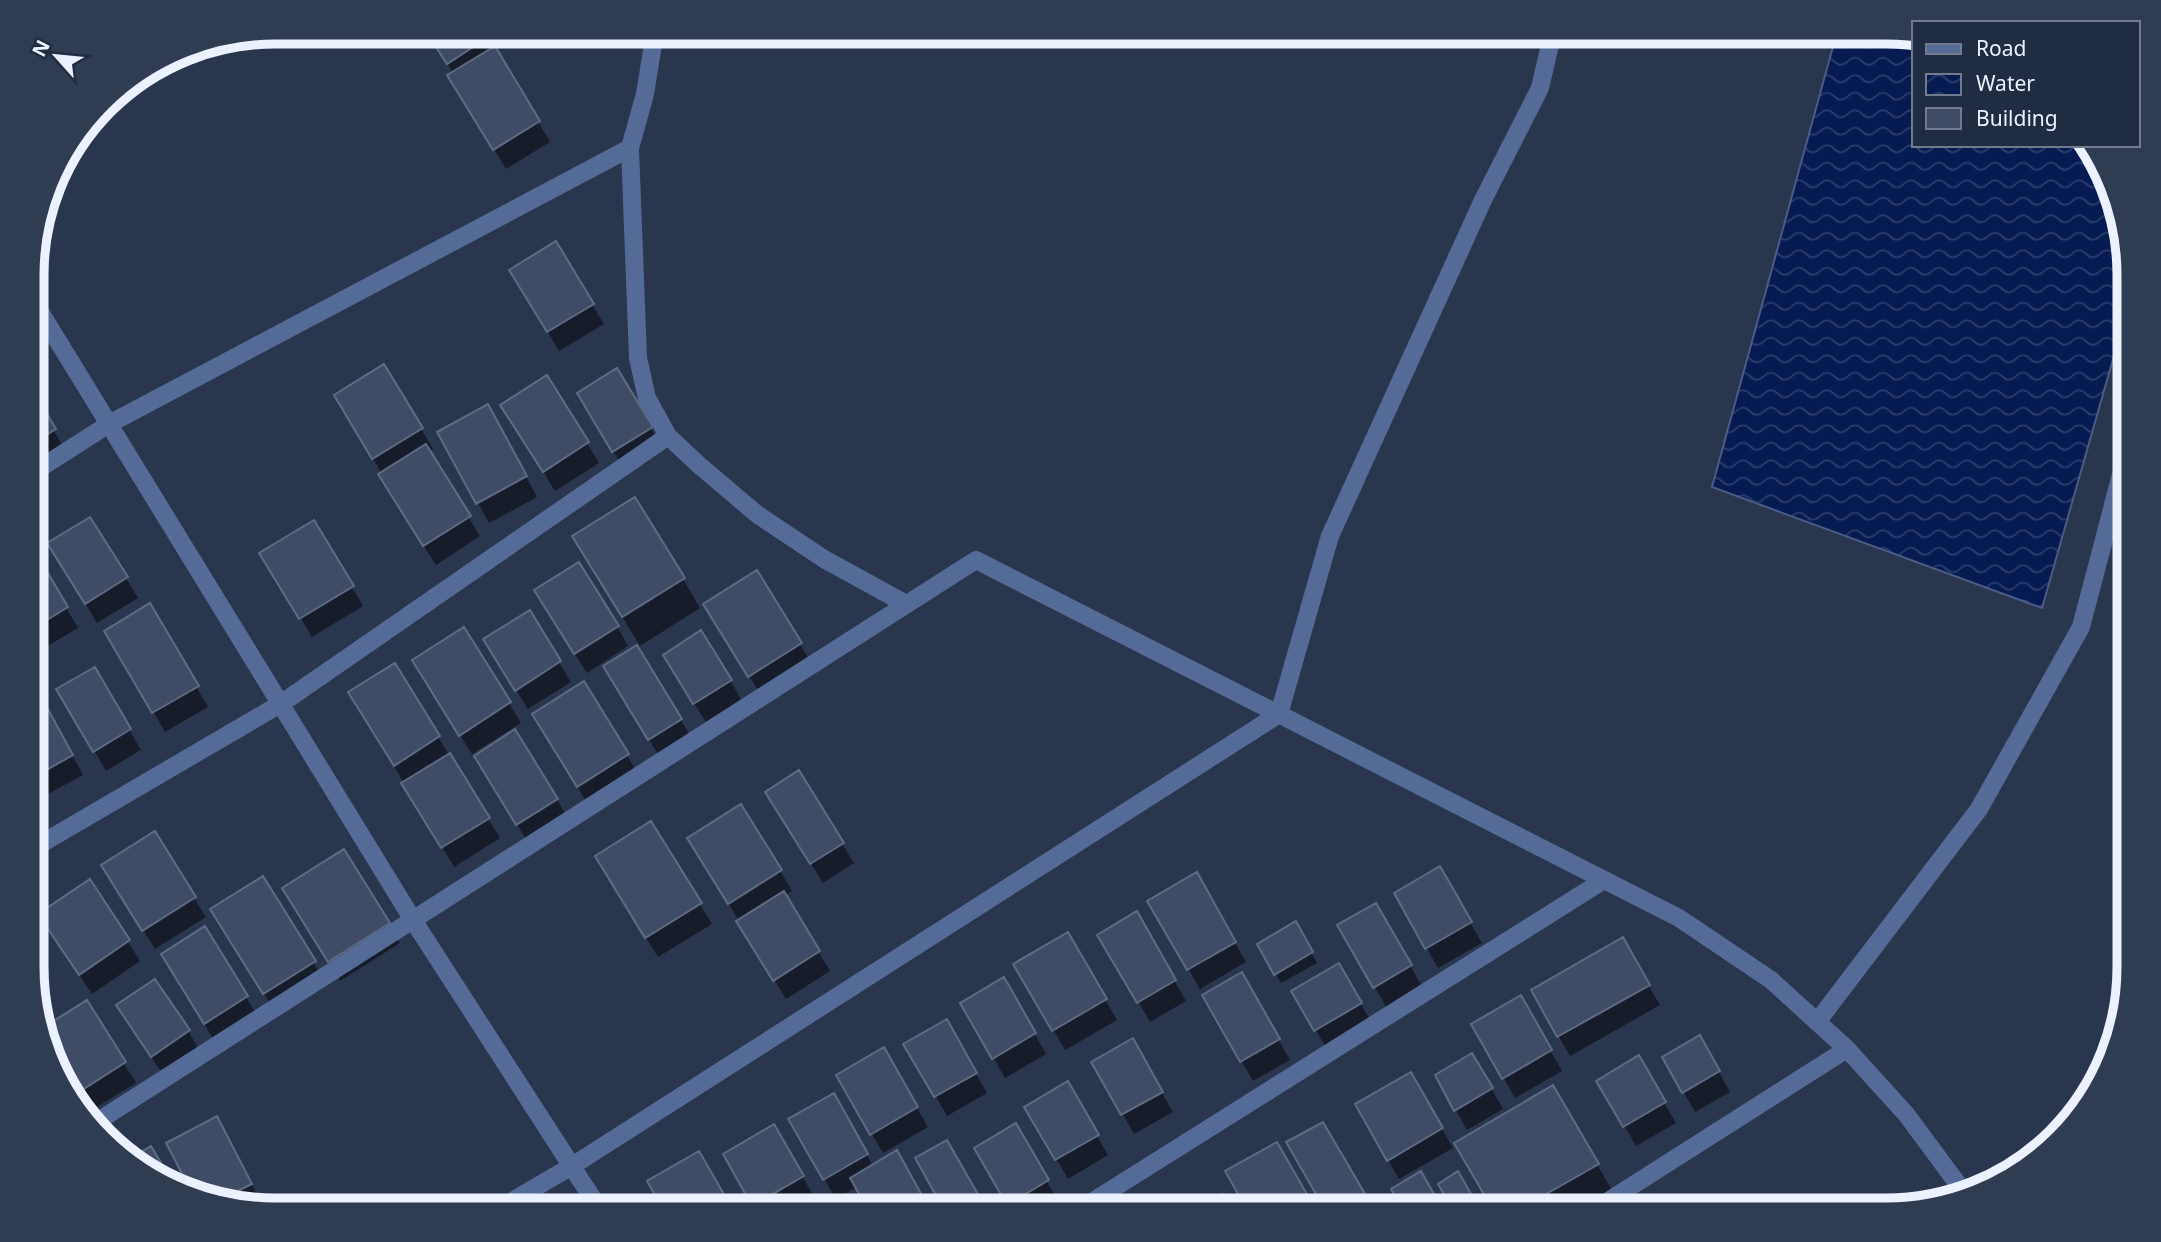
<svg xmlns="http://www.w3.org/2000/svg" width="2161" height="1242" font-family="'Noto Sans',sans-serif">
	<defs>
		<pattern id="water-waves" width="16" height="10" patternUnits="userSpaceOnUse" patternTransform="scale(1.75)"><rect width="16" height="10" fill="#051b52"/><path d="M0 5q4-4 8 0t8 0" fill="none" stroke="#2a3d6c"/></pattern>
	</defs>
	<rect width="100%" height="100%" fill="#2a364d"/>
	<path fill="url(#water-waves)" stroke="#4a5c86" stroke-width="2" d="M1837,32H1887L1914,39V145H2089L2097,153L2129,258V303L2042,608L1712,487Z"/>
	<path fill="#0007" d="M427,32H485L550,142L506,169L450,75L453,73Z
		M555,243L604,324L559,351L511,270Z
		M384,366L433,449L428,452L480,536L436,565L392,495L382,474L336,396Z
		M616,371L663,448L625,471L579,393Z
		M547,377L599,463L555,491L514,425Z
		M34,396L65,450L34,469Z
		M499,426L537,497L489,523L439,433Z
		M90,519L138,598L97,623L61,563Z
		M313,522L363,606L312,637L262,553Z
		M34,553L78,628L36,653L34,649Z
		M591,566L683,579L700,608L640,646Z
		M756,573L812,664L761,695L717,625Z
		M149,606L208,707L165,732L107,631Z
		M548,611L617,626L628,646L587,673Z
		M529,613L571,682L528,709L497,660Z
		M464,629L521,723L472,754L426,681Z
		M394,665L500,838L454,867L362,713Z
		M94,669L141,750L106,771L59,690Z
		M676,675L730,680L741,700L706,722Z
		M583,683L639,775L589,806L545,734Z
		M617,687L681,720L692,739L661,759Z
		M37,691L83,775L37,800L34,794V693Z
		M799,773L854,863L823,883L779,812Z
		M487,776L557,799L568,819L529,844Z
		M741,806L792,891L784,896L830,971L786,999L701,858Z
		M650,824L712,924L658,957L608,877Z
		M1439,869L1482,943L1438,968L1396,894Z
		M1196,875L1246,962L1200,989L1150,901Z
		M263,878L325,982L276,1013L224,929Z
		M90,882L140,961L92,994L52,935Z
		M115,885L194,898L206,917L155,949Z
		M1375,905L1422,986L1386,1007L1340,925Z
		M296,908L388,924L400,943L340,981Z
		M1137,914L1186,1001L1150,1022L1100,935Z
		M1295,924L1317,963L1281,983L1259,945Z
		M205,929L258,1017L216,1043L174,975Z
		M1067,934L1117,1020L1065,1050L1015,964Z
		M1622,940L1660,1005L1570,1056L1533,991Z
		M1339,966L1372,1023L1327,1049L1294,992Z
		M1241,974L1290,1060L1253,1081L1204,996Z
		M1004,980L1046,1054L1005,1078L963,1003Z
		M1520,998L1562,1071L1515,1098L1474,1025Z
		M86,1002L136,1083L95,1108L57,1047Z
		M946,1022L987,1093L947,1116L906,1044Z
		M130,1025L188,1031L200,1051L164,1076Z
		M1700,1038L1730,1092L1695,1112L1664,1058Z
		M1132,1041L1173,1112L1134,1134L1094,1063Z
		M883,1049L928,1127L883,1153L838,1075Z
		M1472,1055L1503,1109L1467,1130L1437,1076Z
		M1638,1058L1676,1123L1636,1146L1598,1081Z
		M1410,1074L1453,1148L1399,1179L1357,1105Z
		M1067,1084L1108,1155L1068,1179L1027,1107Z
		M1553,1087L1614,1194L1586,1210H1495L1456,1143Z
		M833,1095L873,1166L896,1153L929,1210H870L857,1187L836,1199L791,1120Z
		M1322,1124L1372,1210H1327L1289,1143Z
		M774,1126L814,1197L790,1210H757L725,1154Z
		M1016,1126L1058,1201L1042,1210H1012L976,1149Z
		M228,1138L262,1204L258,1206L191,1188L168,1144Z
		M1458,1174L1479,1210H1455L1440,1184Z"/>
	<path fill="#404c65" stroke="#5d6b84" stroke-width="2" d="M426,32H488L490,36L447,64Z
		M495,46L540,121L493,150L447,75Z
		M556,241L594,304L547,332L509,270Z
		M384,364L423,428L372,459L334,395Z
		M617,368L653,427L612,452L577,393Z
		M547,375L589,442L543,472L500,405Z
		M34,392L56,429L34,443Z
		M488,404L527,476L476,504L437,432Z
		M426,444L471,516L423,546L378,474Z
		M635,497L685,578L622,617L572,536Z
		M90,517L128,577L85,604L47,543Z
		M314,520L354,586L299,619L259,553Z
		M35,551L68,607L34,628V552Z
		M579,562L619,626L574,654L534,590Z
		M757,570L802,643L748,677L703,604Z
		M150,603L199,686L152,713L104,631Z
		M530,610L561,661L515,691L483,639Z
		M464,627L511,702L459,736L412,660Z
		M701,630L732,680L693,704L663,655Z
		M637,645L682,719L648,740L603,666Z
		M395,663L440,736L394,766L348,692Z
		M95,667L131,729L93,752L56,689Z
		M584,681L629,754L577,787L532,714Z
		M37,689L73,755L34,777V691Z
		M515,729L558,799L516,825L474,756Z
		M450,753L490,818L441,848L401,783Z
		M799,770L844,843L810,864L765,792Z
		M741,804L782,870L728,904L687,838Z
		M651,821L702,903L645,938L595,856Z
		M155,831L196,897L142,931L101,865Z
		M344,849L390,923L328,962L282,888Z
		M1440,866L1472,922L1425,949L1394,893Z
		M1197,872L1236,942L1187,970L1147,901Z
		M263,876L316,961L263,994L210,909Z
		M90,879L130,940L79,975L38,914Z
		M784,891L820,951L773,981L736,921Z
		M1376,903L1412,965L1373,988L1337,925Z
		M1137,911L1176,980L1137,1003L1097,935Z
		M1296,921L1313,952L1274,975L1257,944Z
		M205,926L248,996L204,1024L161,954Z
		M1068,932L1107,999L1052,1031L1013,964Z
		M1623,937L1650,985L1557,1037L1531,990Z
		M1339,963L1362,1003L1314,1031L1291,991Z
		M1242,972L1280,1039L1240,1062L1202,995Z
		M1004,977L1036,1033L992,1059L960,1003Z
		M155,979L190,1030L151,1057L116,1005Z
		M1521,995L1552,1050L1502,1079L1471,1024Z
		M87,1000L126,1062L82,1090L44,1027Z
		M947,1019L977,1073L934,1097L903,1044Z
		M1700,1035L1720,1071L1682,1093L1662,1057Z
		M1133,1038L1163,1092L1121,1115L1091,1062Z
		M884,1047L918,1107L870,1135L836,1075Z
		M1472,1053L1493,1088L1454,1111L1435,1075Z
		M1639,1055L1666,1102L1623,1127L1596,1081Z
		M1411,1072L1443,1128L1387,1161L1355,1104Z
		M1068,1081L1099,1135L1055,1160L1024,1107Z
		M1553,1085L1599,1164L1518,1210H1493L1454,1143Z
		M834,1093L868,1154L823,1180L788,1119Z
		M217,1116L252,1184L226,1197L189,1187L166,1143Z
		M1323,1122L1365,1194L1338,1210H1325L1286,1142Z
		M1016,1123L1049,1180L1007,1205L974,1148Z
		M774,1124L804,1176L752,1206L723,1154Z
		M947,1140L987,1210H944L915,1158Z
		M1277,1142L1316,1210H1247L1225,1171Z
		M151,1146L173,1183L153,1178L131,1158Z
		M897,1150L930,1210H868L850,1178Z
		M699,1151L733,1210H663L647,1181Z
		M1421,1171L1443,1210H1403L1391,1189Z
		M1458,1171L1475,1201L1459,1210H1453L1438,1184Z
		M1222,1194L1231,1210H1194Z"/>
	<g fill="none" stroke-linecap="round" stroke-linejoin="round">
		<path stroke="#556b97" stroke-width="18" d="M655,32L645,94L630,148L638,358L647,398L668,436L699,465L758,515L824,559L906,604
			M34,302L413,920L600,1210
			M34,472L109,424L630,148
			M34,848L282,703L668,436
			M1817,1022L1979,809L2081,627L2129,444
			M95,1123L976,560L1679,918L1771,980L1847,1049L1906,1114L1963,1191
			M497,1210L572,1166L1279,714L1330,536L1483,200L1540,88L1553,32
			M1079,1210L1604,880
			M1594,1210L1847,1049"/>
	</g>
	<path d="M0 0H2161V1242H0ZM275 44H1886A231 231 0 0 1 2117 275V967A231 231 0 0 1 1886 1198H275A231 231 0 0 1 44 967V275A231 231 0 0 1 275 44Z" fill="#303c51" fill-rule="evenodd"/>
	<path fill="none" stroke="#ebf2fe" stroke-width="9" d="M275 44H1886A231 231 0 0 1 2117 275V967A231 231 0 0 1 1886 1198H275A231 231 0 0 1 44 967V275A231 231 0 0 1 275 44Z"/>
	<rect x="1912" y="21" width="228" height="126" fill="#202c42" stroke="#717b8d" stroke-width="2"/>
	<rect x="1926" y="44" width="35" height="10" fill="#556b97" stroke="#717b8d" stroke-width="2"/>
	<text x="1976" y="56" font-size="21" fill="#ebf2fe">Road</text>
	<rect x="1926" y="74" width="35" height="21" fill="url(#water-waves)" stroke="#717b8d" stroke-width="2"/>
	<text x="1976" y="91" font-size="21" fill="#ebf2fe">Water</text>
	<rect x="1926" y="108" width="35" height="21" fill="#404c65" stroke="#717b8d" stroke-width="2"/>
	<text x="1976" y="126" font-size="21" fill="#ebf2fe">Building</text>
	<g transform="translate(56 56) rotate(297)" stroke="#202c42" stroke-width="5" paint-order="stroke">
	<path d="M0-5L12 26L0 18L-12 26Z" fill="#ebf2fe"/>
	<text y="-10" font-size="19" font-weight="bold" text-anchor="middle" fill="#ebf2fe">N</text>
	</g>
</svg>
